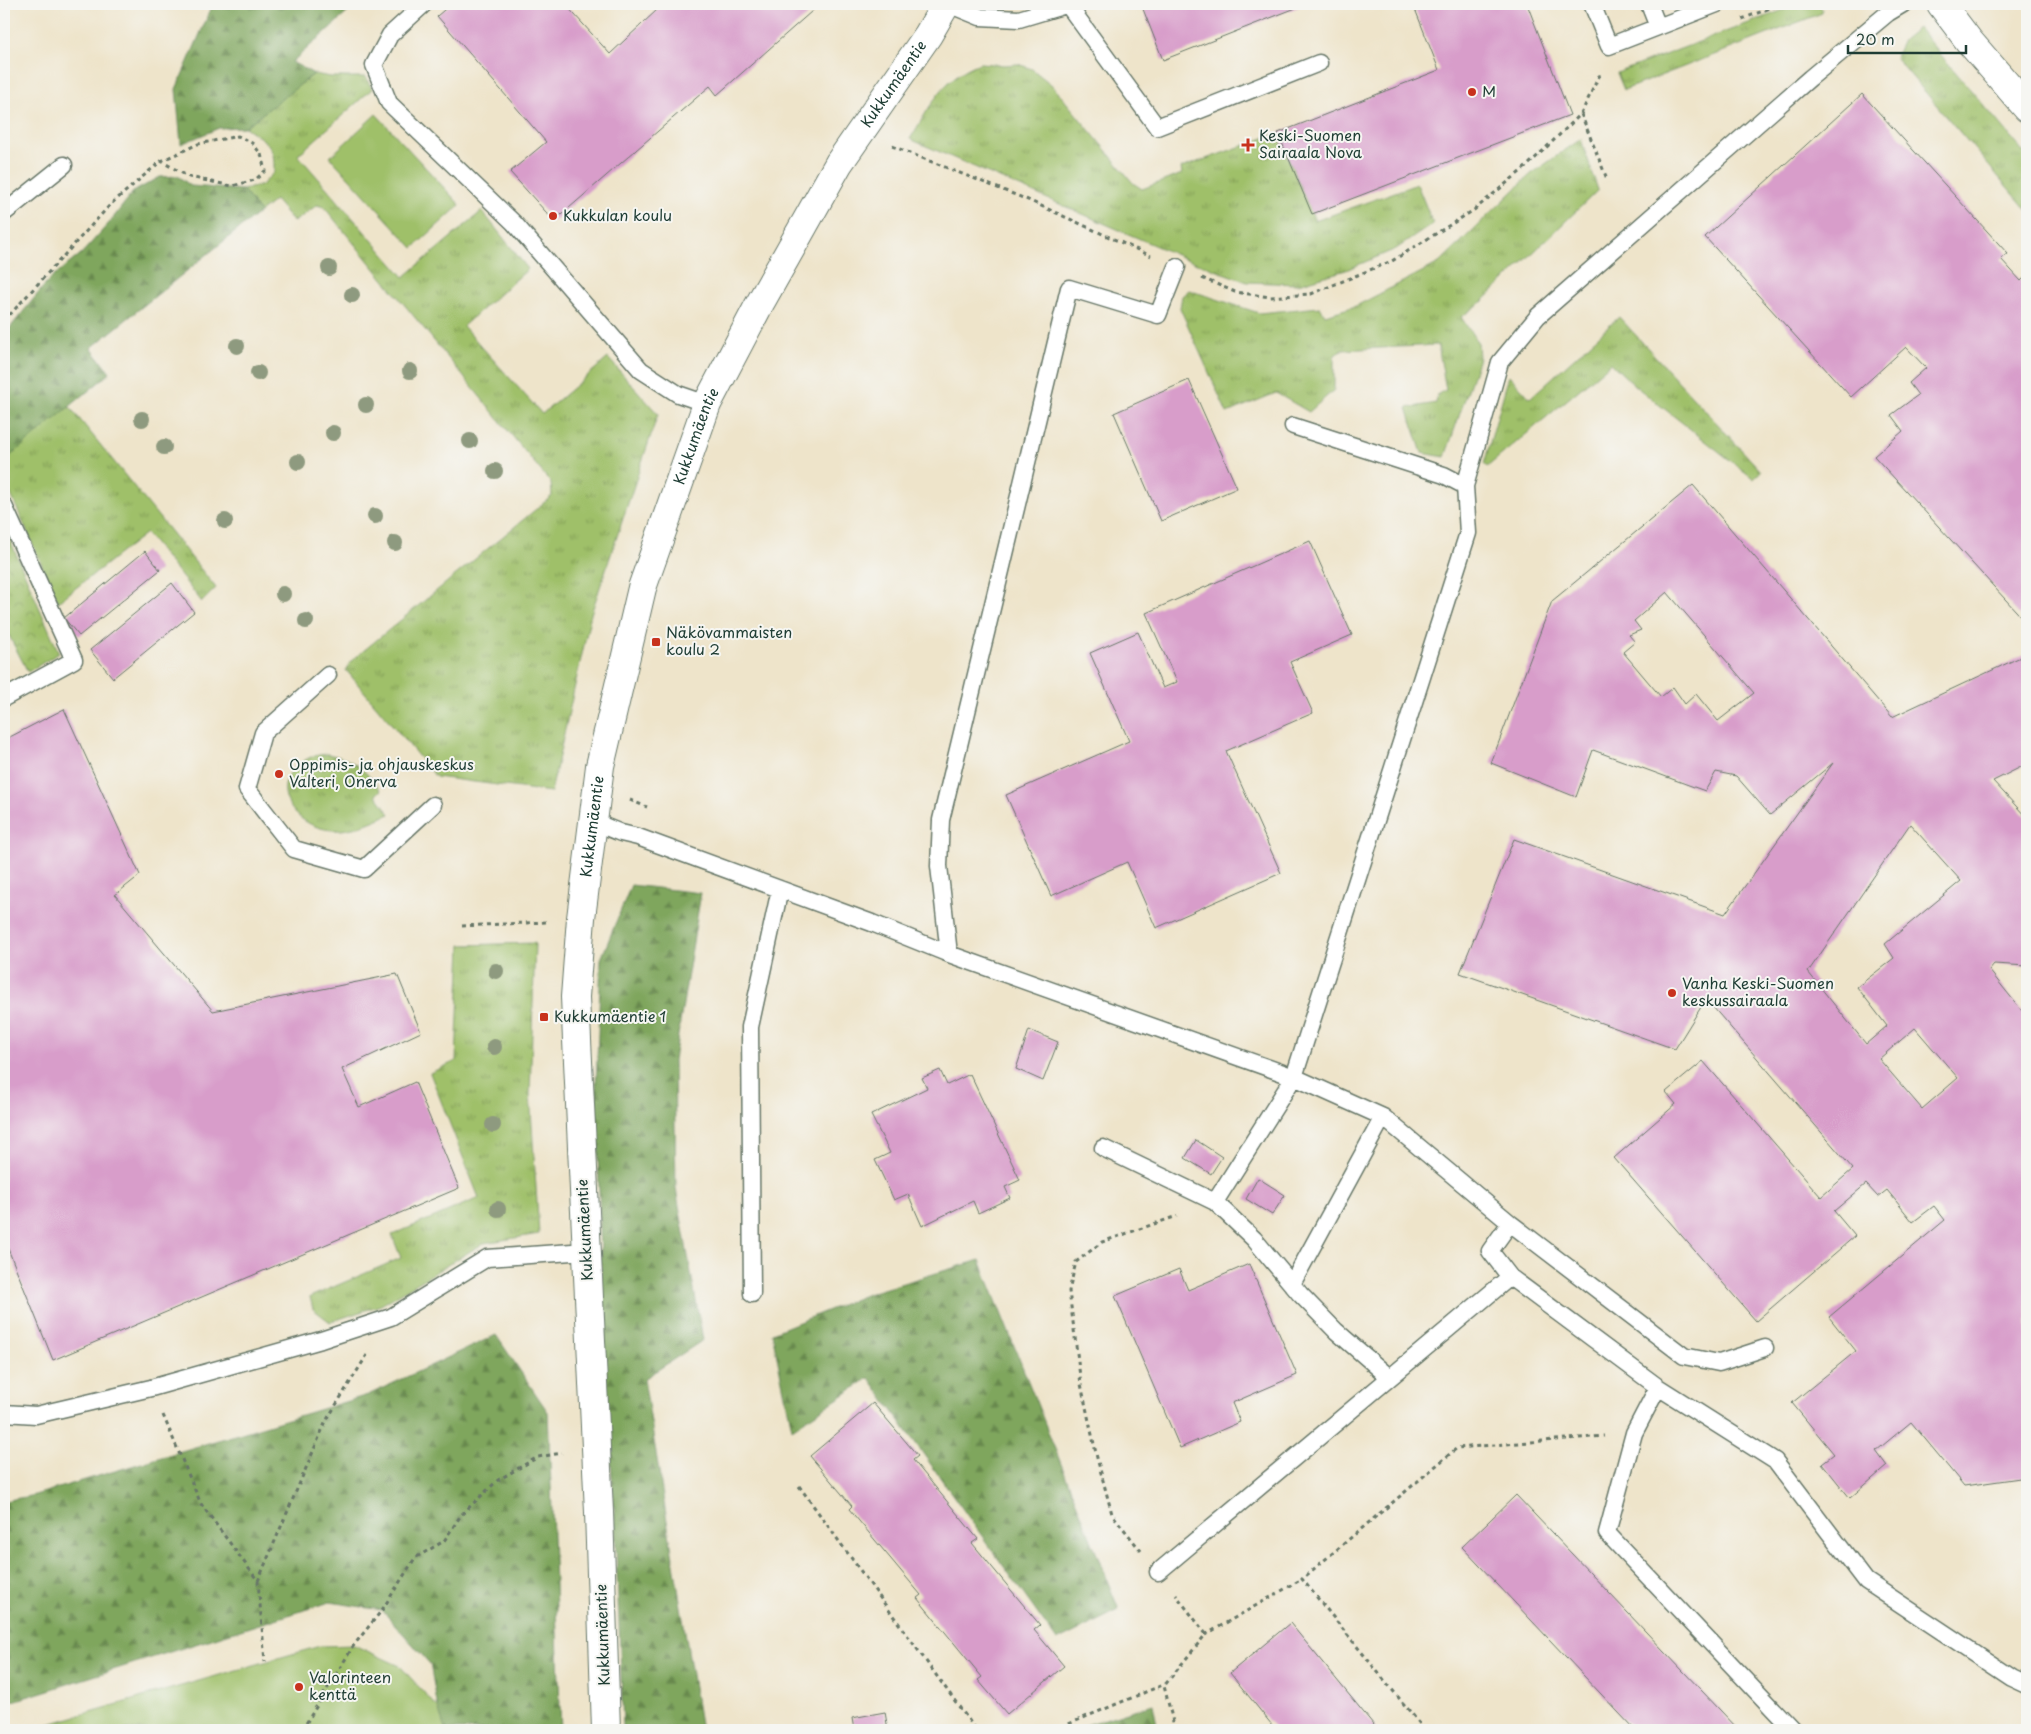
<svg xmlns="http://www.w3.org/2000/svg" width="2031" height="1734" font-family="'Playpen Sans',sans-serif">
	<defs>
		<pattern id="grass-tufts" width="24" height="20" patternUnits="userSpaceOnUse" patternTransform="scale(1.25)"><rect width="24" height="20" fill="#9fc069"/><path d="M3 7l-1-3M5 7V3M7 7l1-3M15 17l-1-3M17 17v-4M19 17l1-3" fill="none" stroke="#819d57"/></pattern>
		<pattern id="forest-firs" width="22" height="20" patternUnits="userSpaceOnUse" patternTransform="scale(1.25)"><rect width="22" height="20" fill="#7fa65d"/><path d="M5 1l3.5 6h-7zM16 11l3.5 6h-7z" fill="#67884e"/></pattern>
		<pattern id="park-crowns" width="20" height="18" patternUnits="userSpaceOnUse" patternTransform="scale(1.25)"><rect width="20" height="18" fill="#9fc069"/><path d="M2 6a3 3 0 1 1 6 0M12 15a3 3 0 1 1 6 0" fill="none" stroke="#819d57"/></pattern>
	</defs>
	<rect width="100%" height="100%" fill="#f6f6f2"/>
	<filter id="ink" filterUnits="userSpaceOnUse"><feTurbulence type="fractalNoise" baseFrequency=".02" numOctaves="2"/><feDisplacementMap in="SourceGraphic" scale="10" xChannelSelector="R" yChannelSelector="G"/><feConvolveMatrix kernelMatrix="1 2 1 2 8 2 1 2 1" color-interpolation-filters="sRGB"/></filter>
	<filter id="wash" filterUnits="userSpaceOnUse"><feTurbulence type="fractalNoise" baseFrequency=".0096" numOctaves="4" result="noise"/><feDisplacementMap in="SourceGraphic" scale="20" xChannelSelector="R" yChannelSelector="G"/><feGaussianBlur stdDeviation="1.12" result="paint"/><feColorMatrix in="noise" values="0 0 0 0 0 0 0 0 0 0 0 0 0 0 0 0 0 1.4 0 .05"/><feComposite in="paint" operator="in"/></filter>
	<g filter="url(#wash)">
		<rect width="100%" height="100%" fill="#eee4ca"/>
		<path fill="url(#grass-tufts)" stroke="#5f7e4e" d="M1799,4H1818L1822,9V13L1624,90L1617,73Z
			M1918,28L2027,156V210L1895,57L1903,40Z
			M980,63L1004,65L1018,64L1032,69L1052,85L1133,183L1142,189L1182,174L1181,168L1278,133L1315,221L1417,184L1433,224L1396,249L1346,270L1298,284L1247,282L1186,259L910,139C931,106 942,77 980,63Z
			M314,74L331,77H366L372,89L298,155L404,277L482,211L528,269L463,326L542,414L608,358L658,414L591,614L551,792L436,777L346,670L351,661L552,496L551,483L324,207L317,205L294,222L275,200L260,212L243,190L262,185L274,172C275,143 267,143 245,127Z
			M1581,139L1598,190L1482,302L1461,317L1478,343L1479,358L1445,457L1422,453L1407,408L1436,403L1438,394L1446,390L1438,345L1341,350L1334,356V390L1309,412L1276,393L1227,413L1180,308L1182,296L1189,290L1259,313L1320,307L1325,315L1356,306L1439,263L1531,174Z
			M1619,317L1761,471L1754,479L1634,385L1611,363L1487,467L1484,464L1509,375L1530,398Z
			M69,406L216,588L202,602L146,533L58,602L4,479V461Z
			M327,754C354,759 364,769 381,790L376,795L390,814C372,821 352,832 332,830C291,827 262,781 309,758C314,755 321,755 327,754Z
			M535,943L530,1094L539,1234L484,1243L381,1305L330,1322L313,1309L310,1297L401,1258L392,1235L479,1198L430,1073L456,1061L461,945Z"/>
		<path fill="url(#forest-firs)" stroke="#4f7248" d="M213,4H357L292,62L314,74L245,127L219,128L181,144L176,89Z
			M178,176L191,186L243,190L260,212L91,348L110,373L4,461V335L49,280L82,253L110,222L133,192L160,177Z
			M631,885L701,893L674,1060L676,1189L703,1340L644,1379L701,1730H624L623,1726L615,1523L603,1335L596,1084L601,959Z
			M980,1260L1119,1610L1057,1641L869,1378L792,1429L772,1333L873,1292Z
			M496,1335L548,1412L561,1730H445L438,1708L430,1664L382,1610L330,1602L4,1704V1501L35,1495L368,1395Z
			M1153,1704L1158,1730H1088L1086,1725Z"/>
		<path fill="url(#park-crowns)" stroke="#5f7e4e" d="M4,526L59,653L28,672L4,626Z"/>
		<path fill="#9fc069" stroke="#5f7e4e" d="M376,114L460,205L413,248L330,157Z
			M354,1645L400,1666L438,1708L445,1730H28L320,1646Z"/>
		<g id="blocks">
			<path fill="#d89dca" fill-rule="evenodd" d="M451,4H565L610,54L658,9L653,4H820L717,95L710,86L554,221L510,172L546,142L437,16Z
				M1141,4H1306L1163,60Z
				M1413,4H1527L1570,115L1312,214L1278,133L1439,70Z
				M1862,94L2008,254L2001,259L2021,281L2027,275V623L1874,456L1903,431L1891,415L1918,395L1909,383L1926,368L1906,347L1851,397L1705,237Z
				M1189,380L1237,488L1161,521L1114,413Z
				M1693,485L1892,717L2027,654V764L1993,781L2027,818V966L1994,964L1989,970L2027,1017V1477L1964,1486L1911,1422L1876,1451L1887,1466L1850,1498L1822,1463L1834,1454L1792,1403L1856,1351L1829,1317L1945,1220L1934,1206L1913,1222L1887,1190L1878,1197L1866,1184L1834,1211L1855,1236L1756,1321L1614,1158L1676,1104L1666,1092L1703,1061L1821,1197L1853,1169L1706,999L1675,1049L1460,973L1514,839L1725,914L1833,763L1770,815L1736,776L1716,772L1705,791L1593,750L1576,797L1491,763L1552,601ZM1667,592L1754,693L1718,721L1696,694L1685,704L1673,687L1661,697L1623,652L1635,642L1629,635L1641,630L1634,621ZM1910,824L1961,881L1885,944L1894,958L1857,987L1887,1026L1866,1044L1808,972ZM1915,1028L1958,1078L1922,1109L1879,1059Z
				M1310,541L1352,635L1290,662L1313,713L1226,751L1281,873L1156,928L1127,862L1051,896L1006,795L1129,741L1090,653L1138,632L1163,688L1177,682L1146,613Z
				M145,551L160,570L79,636L64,618Z
				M172,583L194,612L113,678L90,650Z
				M64,709L140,875L115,895L213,1011L397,974L421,1032L342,1069L359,1107L415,1082L459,1188L53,1360L4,1239V740Z
				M1029,1030L1058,1042L1043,1081L1016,1069Z
				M940,1070L947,1085L970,1074L1020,1180L1005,1187L1010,1198L978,1213L973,1201L922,1226L908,1194L894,1200L875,1160L890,1153L871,1115L927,1088L922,1078Z
				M1196,1140L1222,1157L1211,1174L1185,1158Z
				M1258,1178L1285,1195L1272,1215L1246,1199Z
				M1249,1264L1297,1375L1232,1403L1240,1422L1180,1448L1115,1296L1179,1269L1188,1290Z
				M873,1403L918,1456L913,1460L978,1539L972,1543L1040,1625L1034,1630L1064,1666L1007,1714L978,1680L982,1677L917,1598L921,1595L849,1509L852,1506L810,1456Z
				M1516,1495L1739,1730H1635L1462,1547Z
				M1290,1623L1378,1730H1276L1230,1673Z
				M885,1712L888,1730H854L852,1718Z"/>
		</g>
	</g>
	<g filter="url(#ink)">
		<use href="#blocks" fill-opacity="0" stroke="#677768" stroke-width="1"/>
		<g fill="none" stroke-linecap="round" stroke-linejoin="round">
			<defs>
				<path id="service" d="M424,4L390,35L374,65L389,103L514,223L641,370L678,394L707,404
					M948,4L980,17L1019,19L1069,4
					M1592,4L1609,46L1658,27
					M1649,4L1658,27L1717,4
					M1068,5L1157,127L1319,63
					M4,213L64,165
					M1293,426L1444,475L1465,486
					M4,506L74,660L4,698
					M328,675L263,733L247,789L294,849L364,869L433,805
					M594,822L621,833L638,837L872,923L949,954L1294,1077L1383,1117L1510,1223L1684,1356L1719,1363L1765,1348
					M949,954L939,866L941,820L1069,288L1158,315L1177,267
					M1103,1148L1215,1202L1294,1077L1468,533L1465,486L1500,362L1538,316L1810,78L1888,13L1903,4
					M1215,1202L1254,1239L1300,1294L1336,1331L1389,1377
					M1510,1277L1658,1387L1775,1461L1866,1581L2012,1678L2027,1685
					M1292,1284L1383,1117
					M752,1294L750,1027L780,889
					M1658,1387L1634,1433L1607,1533L1793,1730
					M4,1413L36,1415L151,1388L321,1340L391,1317L487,1258L586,1251
					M1158,1572L1510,1277L1490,1251L1510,1223"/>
				<g id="minor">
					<path d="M1941,4L1969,41L2027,108"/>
					<path id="s1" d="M606,1730L599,1512L575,997L581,918L600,766L642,588L707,404L759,305L839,163L928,35L946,4"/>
				</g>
			</defs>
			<use href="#service" stroke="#677768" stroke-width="19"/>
			<use href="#minor" stroke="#677768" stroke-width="30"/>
			<path stroke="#677768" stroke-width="3" stroke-dasharray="4 4" stroke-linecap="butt" d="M1742,19L1781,4
				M1581,114L1607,179
				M892,146L1028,200L1151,256
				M1202,278L1235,292L1270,297L1311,294L1392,261L1474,210L1526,167L1581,114L1599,76L1603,75
				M4,321L111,204L161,161L198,144L238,136L252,143L261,154L265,171L255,180L232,186L189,177L161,161
				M630,800L647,807
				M462,926L546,922
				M163,1415L201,1504L258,1581L265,1662
				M799,1486L976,1730
				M1141,1551L1112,1514L1097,1458L1081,1384L1069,1291L1076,1262L1102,1242L1177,1216
				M258,1581L326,1421L367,1355
				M1205,1635L1302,1579
				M302,1730L354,1645L382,1610L415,1558L444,1541L461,1515L498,1480L538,1457L562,1453
				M1054,1730L1165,1684
				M1175,1730L1164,1686L1206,1634L1176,1595
				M1425,1730L1302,1579L1457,1448L1604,1436"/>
			<use href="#service" stroke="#fff" stroke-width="16"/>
			<use href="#minor" stroke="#fff" stroke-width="28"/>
		</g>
		<g fill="#8e9a7f">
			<circle cx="329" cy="268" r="8"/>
			<circle cx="352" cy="295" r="8"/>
			<circle cx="237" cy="346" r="8"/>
			<circle cx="410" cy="371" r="8"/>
			<circle cx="258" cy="373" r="8"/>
			<circle cx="366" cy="405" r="8"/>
			<circle cx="142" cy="419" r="8"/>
			<circle cx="333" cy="433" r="8"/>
			<circle cx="470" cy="441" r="8"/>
			<circle cx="164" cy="447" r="8"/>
			<circle cx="298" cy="462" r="8"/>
			<circle cx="495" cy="471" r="8"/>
			<circle cx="375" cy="516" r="8"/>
			<circle cx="225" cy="521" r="8"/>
			<circle cx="395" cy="543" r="8"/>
			<circle cx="283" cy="594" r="8"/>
			<circle cx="306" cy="621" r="8"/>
			<circle cx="496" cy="971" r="8"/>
			<circle cx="494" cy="1047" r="8"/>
			<circle cx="493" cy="1125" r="8"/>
			<circle cx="498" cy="1209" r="8"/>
		</g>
	</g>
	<g fill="#c8321e" stroke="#f6f6f2" stroke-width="2">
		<circle cx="1472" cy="92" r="5"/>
		<path d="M1245.5 137.5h5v5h5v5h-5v5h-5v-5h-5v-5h5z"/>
		<circle cx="553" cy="216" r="5"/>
		<rect x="651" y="637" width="10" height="10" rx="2.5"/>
		<circle cx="279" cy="774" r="5"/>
		<circle cx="1672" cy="993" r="5"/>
		<rect x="539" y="1012" width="10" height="10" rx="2.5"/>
		<circle cx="299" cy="1687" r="5"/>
	</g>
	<g text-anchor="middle" stroke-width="4" stroke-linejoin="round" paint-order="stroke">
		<g font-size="15" fill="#1f3d34" stroke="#f6f6f2">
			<text dy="5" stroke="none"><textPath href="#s1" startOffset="1715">Kukkumäentie</textPath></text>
			<text dy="5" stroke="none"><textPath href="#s1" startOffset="1310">Kukkumäentie</textPath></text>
			<text dy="5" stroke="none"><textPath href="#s1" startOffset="905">Kukkumäentie</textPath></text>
			<text transform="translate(585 1230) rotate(-93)" y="5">Kukkumäentie</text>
			<text transform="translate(603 1635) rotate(-92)" y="5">Kukkumäentie</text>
		</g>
		<g font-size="15" fill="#1f3d34" stroke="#f6f6f2" text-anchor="start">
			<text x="1482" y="97">M</text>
			<text x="1259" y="141">Keski-Suomen<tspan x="1259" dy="17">Sairaala Nova</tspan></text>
			<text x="563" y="221">Kukkulan koulu</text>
			<text x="666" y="638">Näkövammaisten<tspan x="666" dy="17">koulu 2</tspan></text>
			<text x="289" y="770">Oppimis- ja ohjauskeskus<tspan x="289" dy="17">Valteri, Onerva</tspan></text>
			<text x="1682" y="989">Vanha Keski-Suomen<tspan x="1682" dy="17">keskussairaala</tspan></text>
			<text x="554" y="1022">Kukkumäentie 1</text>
			<text x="309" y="1683">Valorinteen<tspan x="309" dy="17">kenttä</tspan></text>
		</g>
	</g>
	<rect width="2031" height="1734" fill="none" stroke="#f6f6f2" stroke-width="20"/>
	<path d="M1848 45v8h118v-8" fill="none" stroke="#1f3d34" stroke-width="2.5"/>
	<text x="1856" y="45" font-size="15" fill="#1f3d34" stroke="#f6f6f2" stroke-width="4" paint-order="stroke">20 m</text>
</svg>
